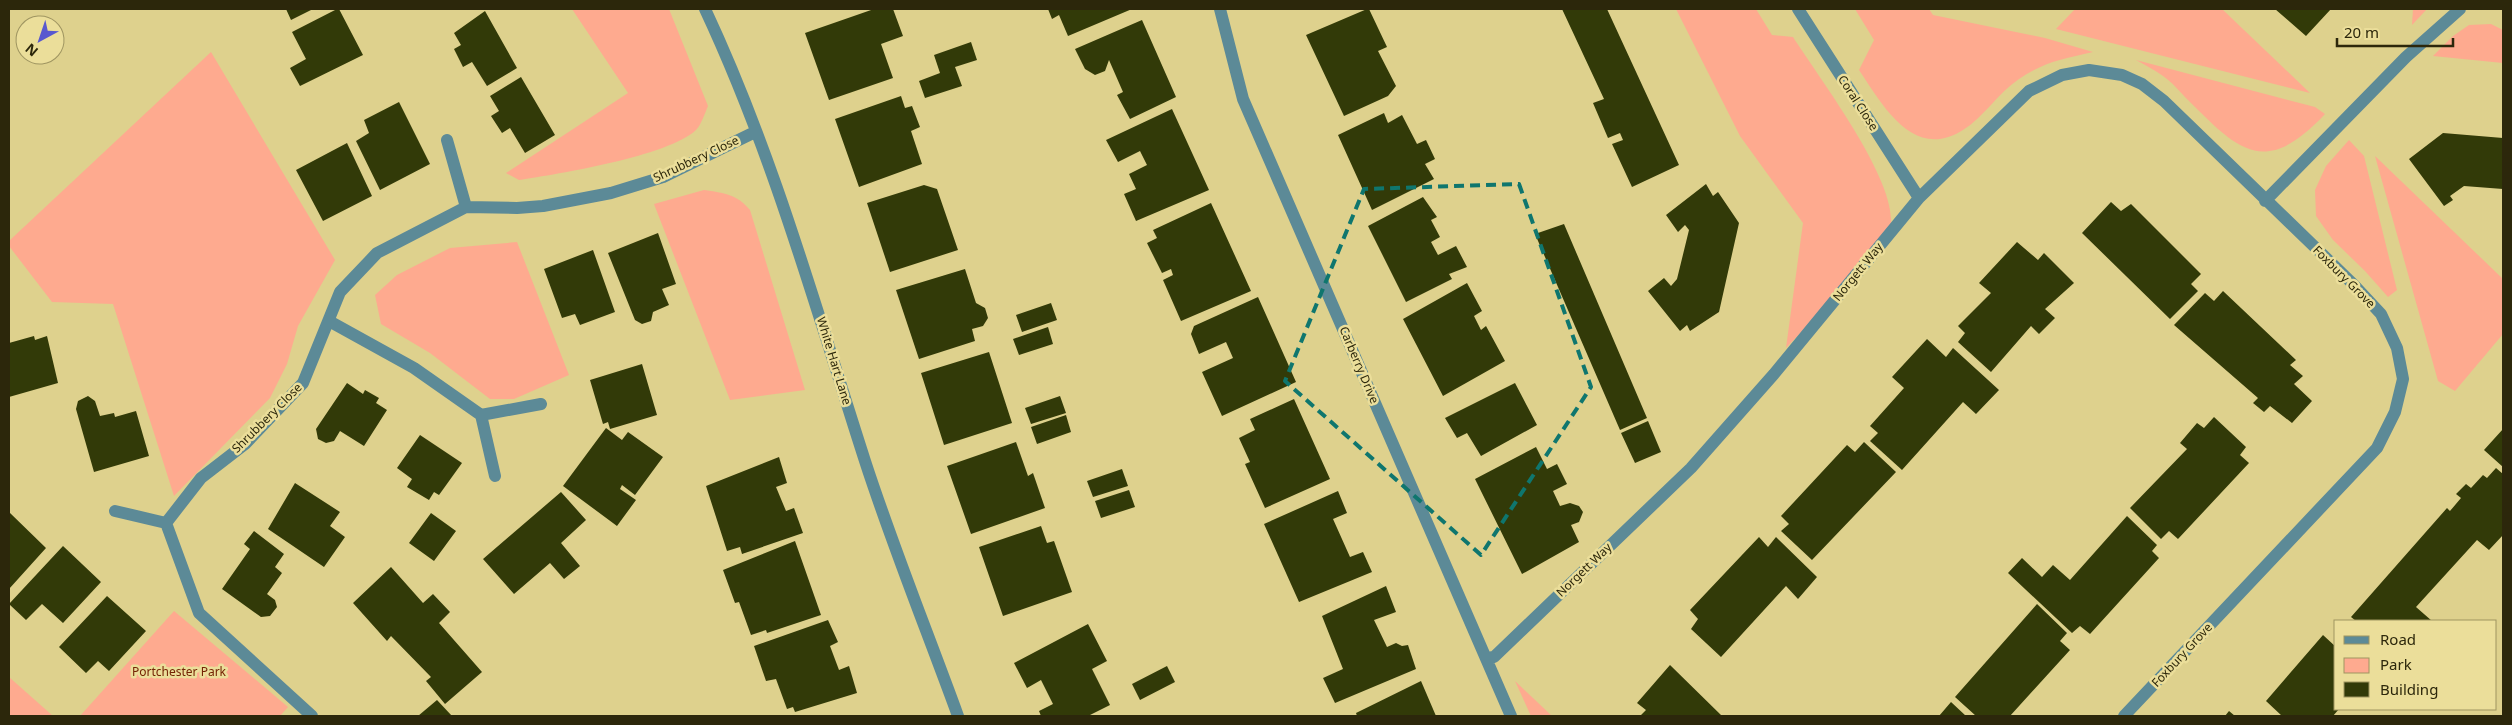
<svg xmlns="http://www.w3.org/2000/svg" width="2512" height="725" font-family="'Noto Sans',sans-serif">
	<rect width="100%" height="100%" fill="#ded18d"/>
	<path fill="#feaa8f" d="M572,9H669L708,106C705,113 701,125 696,130C669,156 558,174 519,180L506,173L628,93Z
		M1676,9H1756L1772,35L1793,37C1819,78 1895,177 1891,224C1888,251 1807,325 1786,348L1803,223L1740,136Z
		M1855,9H1929L1933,15L2045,38L2093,52C2063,59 2046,61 2019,79C1998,93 1984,117 1963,130C1913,162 1882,104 1859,70L1874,40Z
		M2075,9H2222L2310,93L2056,29Z
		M2413,9H2427L2412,25Z
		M2491,24L2503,30V63L2433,56L2453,36L2469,25Z
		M211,52L335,260L298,326L287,364L270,398L174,496L113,304L52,302L9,246V241Z
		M2136,60L2315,107L2325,114C2265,178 2239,151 2188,100C2180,92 2172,82 2163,76C2155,70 2145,65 2136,60Z
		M2349,140L2364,156L2397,290L2388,297L2365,271L2333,240L2316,216L2315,190L2326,166Z
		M2375,156L2503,279V334L2455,391L2438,381Z
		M704,190C724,193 737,194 750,210L805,390L730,400L654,204Z
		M517,242L569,375L514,399H490L430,353L381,324L375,295L397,275L450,248Z
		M174,611L288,707L280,716H80Z
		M9,677L53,716H9Z
		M1515,681L1552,716H1531Z"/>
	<path fill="#323a08" d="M286,9H313L291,20Z
		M337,9H339L363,55L300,86L290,68L306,59L292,32Z
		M874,9H893L903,36L881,44L893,78L829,100L805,33Z
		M1048,9H1132L1068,36L1059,15L1052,19Z
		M1367,9H1369L1387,47L1378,51L1396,86L1388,96L1344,116L1306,35Z
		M1562,9H1607L1679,165L1632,187L1612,144L1623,140L1620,133L1608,138L1593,103L1604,99Z
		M2275,9H2331L2306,36Z
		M485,11L517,68L487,86L472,62L463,67L454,49L461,45L454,33Z
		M1142,20L1176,97L1130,119L1117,95L1123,92L1109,60L1105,71L1095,75L1085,69L1075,49Z
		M971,42L977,60L955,67L962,86L925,98L919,81L940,73L934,55Z
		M521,77L555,135L525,153L510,128L502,133L491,116L499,111L490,96Z
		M901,96L905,108L912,106L920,127L911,131L922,164L859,187L835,119Z
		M399,102L430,164L380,190L356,141L369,133L364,120Z
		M1172,109L1209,190L1136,221L1124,194L1136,189L1129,174L1147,165L1140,151L1118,162L1106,140Z
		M1384,113L1388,123L1402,115L1417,144L1426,140L1435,159L1425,164L1434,179L1372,210L1338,135Z
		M2443,133L2503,138V189L2464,186L2450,196L2453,200L2444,206L2409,159Z
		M347,143L372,196L323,221L296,170Z
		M1706,184L1713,196L1718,192L1739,223L1719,312L1690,331L1687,325L1680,331L1648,291L1664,278L1671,286L1677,279L1689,230L1685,225L1678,232L1666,215Z
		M924,185L937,189L958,250L890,272L867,203Z
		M1423,197L1437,217L1431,220L1440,237L1431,242L1438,255L1456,246L1467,267L1449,274L1452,279L1406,302L1368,226Z
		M2111,202L2121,211L2131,204L2201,274L2191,284L2198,291L2170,319L2082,233Z
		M1211,203L1251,291L1181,321L1163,280L1173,275L1171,269L1162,273L1147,243L1157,238L1153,230Z
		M1564,224L1647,418L1620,430L1535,234Z
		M658,233L676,284L662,289L669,305L653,312L651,321L642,324L635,320L608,253Z
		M2017,242L2038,260L2044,253L2074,283L2045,309L2055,318L2039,334L2031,326L1991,372L1958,342L1965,333L1958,326L1991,293L1979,283Z
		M593,250L615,312L580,325L575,314L562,318L544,269Z
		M965,269L976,303L985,308L988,318L983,326L972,329L975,341L919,359L896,290Z
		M1467,283L1482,311L1474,316L1481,330L1486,326L1505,361L1443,396L1403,319Z
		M2223,291L2296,360L2290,365L2303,376L2294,384L2312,401L2292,423L2270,406L2264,412L2253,403L2258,398L2174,325L2205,293L2214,301Z
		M1258,297L1296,382L1222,416L1202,372L1233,358L1226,342L1199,354L1191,334L1194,326Z
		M1051,303L1057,320L1022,332L1016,315Z
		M1048,327L1053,344L1019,355L1013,339Z
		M34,336L35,340L47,336L58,383L9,397V343Z
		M1927,339L1946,357L1953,348L1999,390L1976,414L1963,402L1902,470L1870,441L1878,433L1870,426L1904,388L1892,377Z
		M989,352L1012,423L944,445L921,373Z
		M642,364L657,415L610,429L608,422L603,424L590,380Z
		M347,383L363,394L365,390L379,398L376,403L387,410L364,446L340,431L334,441L326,443L318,439L316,429Z
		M1515,383L1537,425L1481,456L1467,433L1457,438L1445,418Z
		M88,396L95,401L100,416L114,413L115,417L136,411L149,456L94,472L76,409L78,401Z
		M1060,396L1066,413L1031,424L1025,408Z
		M1294,399L1330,479L1265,508L1245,464L1250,462L1239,438L1255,430L1250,419Z
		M1066,415L1071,432L1037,444L1031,427Z
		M2214,417L2246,447L2240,455L2249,463L2178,539L2169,531L2161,539L2130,508L2187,449L2180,443L2197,423L2204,428Z
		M1648,421L1661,452L1635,463L1621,433Z
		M606,428L622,440L628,432L663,457L635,495L622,485L620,489L636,500L617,526L563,486Z
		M2503,429V467L2484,450Z
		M420,435L462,463L439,495L434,492L429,500L407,487L412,479L397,468Z
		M1016,442L1028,476L1033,473L1045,508L971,534L947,466Z
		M1864,442L1896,472L1812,560L1781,531L1789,524L1781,516L1847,445L1855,452Z
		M1536,447L1547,469L1557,464L1567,484L1553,491L1560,506L1570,503L1579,506L1583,512L1579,522L1571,525L1579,542L1522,574L1475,479Z
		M779,457L787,483L776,487L786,511L794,508L803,533L742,554L740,547L727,551L706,486Z
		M2496,468L2503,474V535L2489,550L2477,540L2416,607L2432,621H2356L2351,617L2447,508L2450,511L2461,498L2456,494L2466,484L2471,488L2483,475L2487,478Z
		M1122,469L1128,486L1093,497L1087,481Z
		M295,483L340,512L330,526L345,537L324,567L268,529Z
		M1129,490L1135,507L1101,518L1095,501Z
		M1338,491L1347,513L1333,519L1350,557L1363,552L1372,572L1299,602L1264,524Z
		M561,492L586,520L561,543L580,566L564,579L550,563L514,594L483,559Z
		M9,512L46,548L9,589Z
		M431,513L456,531L434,561L409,543Z
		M2127,516L2157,545L2152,551L2159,558L2090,634L2080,626L2072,633L2008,573L2022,558L2042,577L2053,565L2070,580Z
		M1041,526L1047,543L1054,541L1072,592L1003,616L979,547Z
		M254,531L284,554L275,567L282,573L267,594L275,600L277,607L270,616L261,617L222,589L250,549L244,544Z
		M1759,537L1768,547L1776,537L1817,577L1798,599L1786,586L1721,657L1691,629L1698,619L1690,610Z
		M795,541L821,615L767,633L766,630L751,635L739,602L735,603L723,570Z
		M63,546L101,582L63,623L42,604L26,620L9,604Z
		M391,567L423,603L433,594L450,612L439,623L482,672L445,704L426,681L431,677L391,636L387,641L353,603Z
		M1386,586L1396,612L1374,620L1387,647L1396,643L1402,646L1408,645L1416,669L1335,703L1323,678L1343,669L1322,616Z
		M107,596L146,631L109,671L98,661L86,673L59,647Z
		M2037,604L2067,633L2060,641L2070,650L2010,716H1976L1955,697Z
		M828,620L838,642L830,646L839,670L849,666L857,693L795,712L793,707L787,709L776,679L766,681L754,646Z
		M1088,624L1107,661L1092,669L1110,705L1088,716H1041L1039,711L1053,704L1041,680L1027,688L1014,663Z
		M2323,635L2336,647V709H2339L2333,716H2282L2266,701Z
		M1670,665L1722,716H1640L1646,710L1637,703Z
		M1167,666L1175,682L1140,700L1132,684Z
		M1421,681L1436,716H1357L1356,713Z
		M437,700L452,716H418Z
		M1951,702L1966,716H1939Z
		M2229,711L2235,716H2225Z"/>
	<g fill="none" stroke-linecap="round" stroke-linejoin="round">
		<path stroke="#5c8a97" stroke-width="12" d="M705,9C773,154 816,309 865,461C893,547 927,631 958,716
			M1220,9L1243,99L1511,716
			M1798,9L1919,198
			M447,140L466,207
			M2265,201L2406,57L2460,9
			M329,321L414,368L481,415
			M495,476L481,415L541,404
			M115,511L166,523
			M1486,658L1494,657L1691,468L1774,374L1919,198L2029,91L2062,75L2089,70L2122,75L2142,84L2164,101L2354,285L2381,314L2397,348L2403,379L2395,412L2377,448L2124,716
			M312,716L199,613L166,523L201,478L245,444L303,383L340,292L377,253L466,207L517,208L543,206L611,193L663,177L755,132"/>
	</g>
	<path fill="none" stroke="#0f766e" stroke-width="4" stroke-dasharray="10 6" stroke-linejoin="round" d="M1519,184L1591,387L1481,555L1285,381L1364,189Z"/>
	<g text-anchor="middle" stroke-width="5" stroke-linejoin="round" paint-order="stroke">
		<g font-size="12" fill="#2c270b" stroke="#ebde9a">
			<text transform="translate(1858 103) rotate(57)" y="4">Coral Close</text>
			<text transform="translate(696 159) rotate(-25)" y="4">Shrubbery Close</text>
			<text transform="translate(1858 272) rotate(-51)" y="4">Norgett Way</text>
			<text transform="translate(2344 277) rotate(45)" y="4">Foxbury Grove</text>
			<text transform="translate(834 361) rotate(73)" y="4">White Hart Lane</text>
			<text transform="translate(1359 365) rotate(67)" y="4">Carberry Drive</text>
			<text transform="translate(267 418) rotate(-45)" y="4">Shrubbery Close</text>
			<text transform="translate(1584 570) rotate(-44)" y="4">Norgett Way</text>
			<text transform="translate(2182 655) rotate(-47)" y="4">Foxbury Grove</text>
		</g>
		<g font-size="12" fill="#742304" stroke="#ebde9a">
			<text x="179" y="676">Portchester Park</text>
		</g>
	</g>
	<rect width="2512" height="725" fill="none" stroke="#2c270b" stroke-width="20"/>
	<rect x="2334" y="620" width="162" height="90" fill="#ebde9a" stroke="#9f9561"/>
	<rect x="2344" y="636" width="25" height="8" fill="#5c8a97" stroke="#9f9561"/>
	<text x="2380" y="645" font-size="15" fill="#2c270b">Road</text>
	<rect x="2344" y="658" width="25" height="15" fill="#feaa8f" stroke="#9f9561"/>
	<text x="2380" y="670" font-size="15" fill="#2c270b">Park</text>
	<rect x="2344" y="682" width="25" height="15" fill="#323a08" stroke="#9f9561"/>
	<text x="2380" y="695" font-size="15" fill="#2c270b">Building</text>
	<g transform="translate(40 40) rotate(220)"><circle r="24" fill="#ebde9a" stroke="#9f9561"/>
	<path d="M0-4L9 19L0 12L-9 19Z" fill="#5858cf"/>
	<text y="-8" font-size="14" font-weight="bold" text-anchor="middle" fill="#2c270b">N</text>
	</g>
	<path d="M2337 38v8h116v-8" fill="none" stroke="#2c270b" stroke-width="2.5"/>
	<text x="2344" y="38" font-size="15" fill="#2c270b" stroke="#ebde9a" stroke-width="4" paint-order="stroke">20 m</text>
</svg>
